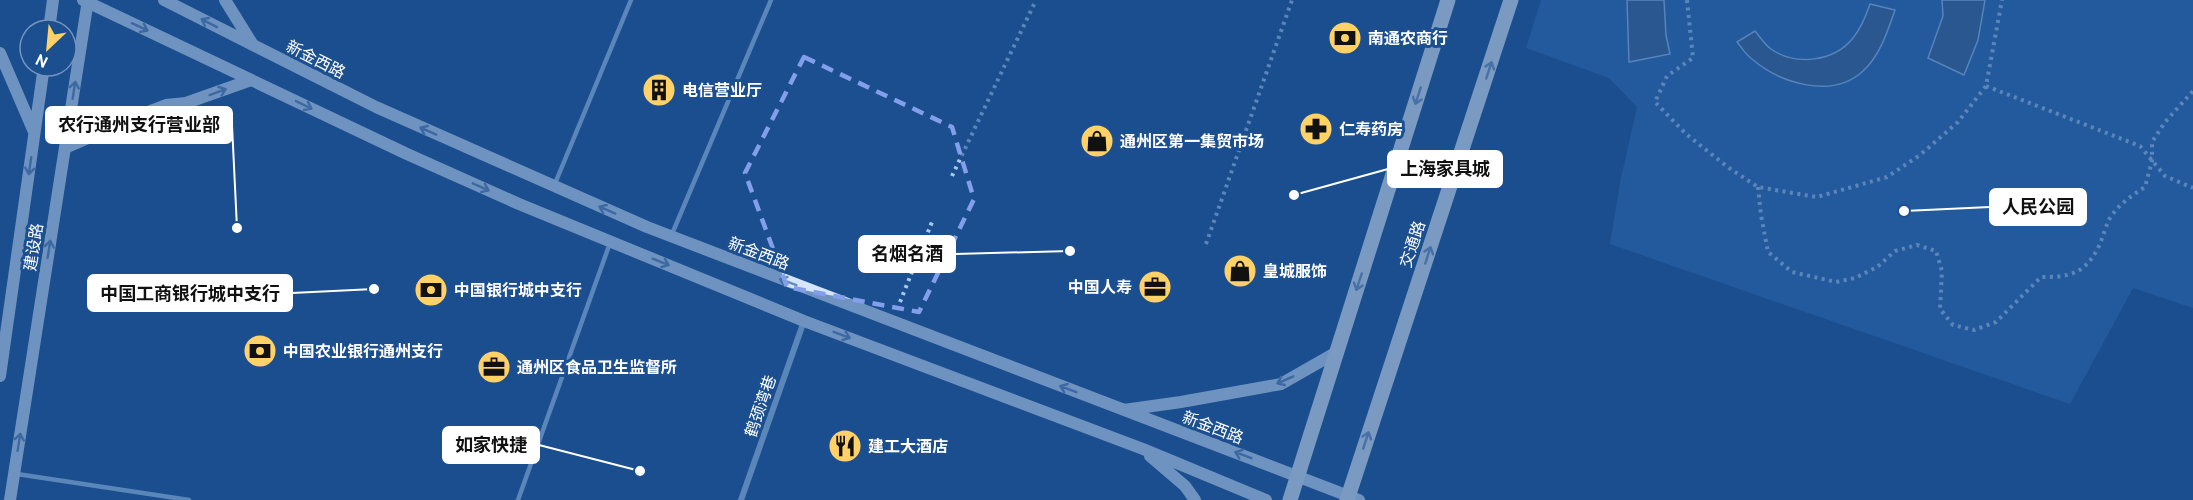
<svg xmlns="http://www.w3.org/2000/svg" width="2193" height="500" font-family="Overpass,'Noto Sans SC',sans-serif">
	<rect width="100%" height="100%" fill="#1b4f8f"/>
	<path fill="#2e69ad" d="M1541,0H2193V308L2133,288L2070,404L1610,244L1621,178L1637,107L1609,78L1526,48Z"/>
	<path fill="#3c6290" stroke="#9cc4f0" stroke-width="1.5" d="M1664,0L1666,35L1670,54L1629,62L1627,0Z
		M1942,0H1985L1978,40L1964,75L1928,58L1943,16Z
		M1870,4L1895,10C1888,30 1880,56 1863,71C1832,100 1780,83 1752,59C1746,55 1742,48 1737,42L1755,31C1760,37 1765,45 1771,49C1795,66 1834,62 1853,38C1861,28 1866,16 1870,4Z"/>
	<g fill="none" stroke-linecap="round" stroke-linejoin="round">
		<path stroke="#a9c9ee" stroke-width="4" stroke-dasharray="3 4.5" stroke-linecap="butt" d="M1687,0L1693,58L1667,76L1655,102L1686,134L1729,168L1758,187L1817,197L1887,177L1920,155L1958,122L1986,86L2002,0
			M1986,86L2140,146L2165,176L2193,188
			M952,176L1036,0
			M1758,187L1761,215L1768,252L1792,272L1836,282L1855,278L1877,267L1895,251L1917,245L1936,251L1942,271L1940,309L1953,325L1974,330L1996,322L2041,277C2068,277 2084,275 2098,248C2103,238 2105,227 2110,218C2119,204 2131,196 2145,187L2152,161V142L2165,122L2193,91
			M1206,244L1292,0
			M900,302L932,222"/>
		<path stroke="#a9c9ee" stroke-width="4.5" d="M554,186L631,0
			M672,234L771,0
			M17,474L189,500
			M518,500L610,243"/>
		<path stroke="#a9c9ee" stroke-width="6" d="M741,500L804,321"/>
		<path stroke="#d6e6fa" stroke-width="12" d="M83,0L407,154L519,204L804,321L1143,449L1266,500
			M164,0L376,107L647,227L1359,500
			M225,0L253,45
			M49,30L53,0
			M0,53L34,132
			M65,148L145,113L166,105L186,103L251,80
			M0,376L44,66
			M1124,410L1181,402L1281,384L1337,352
			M1150,456L1185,486L1195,500
			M10,500L88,0"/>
		<path stroke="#f0f6ff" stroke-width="15" d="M1290,500L1448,0
			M1347,500L1511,0"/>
	</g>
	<defs><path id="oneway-shaft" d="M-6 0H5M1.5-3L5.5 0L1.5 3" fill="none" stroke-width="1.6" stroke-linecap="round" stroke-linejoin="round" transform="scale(1.5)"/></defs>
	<g stroke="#668bba">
		<use href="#oneway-shaft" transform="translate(209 23) rotate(-153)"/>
		<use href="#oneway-shaft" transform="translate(140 27) rotate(25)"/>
		<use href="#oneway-shaft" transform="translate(74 90) rotate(-81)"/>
		<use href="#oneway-shaft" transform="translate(218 92) rotate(-20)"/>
		<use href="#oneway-shaft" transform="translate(304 105) rotate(26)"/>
		<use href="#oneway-shaft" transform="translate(428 131) rotate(-156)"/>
		<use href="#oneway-shaft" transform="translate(30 166) rotate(98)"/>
		<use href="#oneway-shaft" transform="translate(481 187) rotate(24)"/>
		<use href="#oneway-shaft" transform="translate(607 210) rotate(-156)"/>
		<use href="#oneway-shaft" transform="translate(49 249) rotate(-81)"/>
		<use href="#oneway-shaft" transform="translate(661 262) rotate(22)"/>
		<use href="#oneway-shaft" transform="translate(788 282) rotate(-159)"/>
		<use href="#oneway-shaft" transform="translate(842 335) rotate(21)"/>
		<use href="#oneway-shaft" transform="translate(1285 380) rotate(156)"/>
		<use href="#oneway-shaft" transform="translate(1068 389) rotate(-159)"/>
		<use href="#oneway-shaft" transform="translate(19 442) rotate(-81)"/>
		<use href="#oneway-shaft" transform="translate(1243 455) rotate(-159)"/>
	</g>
	<g stroke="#7b9ac1">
		<use href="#oneway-shaft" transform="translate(1489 70) rotate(-72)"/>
		<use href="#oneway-shaft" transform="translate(1418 96) rotate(108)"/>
		<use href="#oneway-shaft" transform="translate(1428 255) rotate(-72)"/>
		<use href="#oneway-shaft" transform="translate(1359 282) rotate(108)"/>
		<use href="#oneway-shaft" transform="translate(1366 440) rotate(-72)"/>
	</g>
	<path d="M0 0H2193V500H0ZM804,57L952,127L974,199L919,312L787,287L745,173Z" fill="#1b4f8f" fill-opacity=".55" fill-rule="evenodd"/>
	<path fill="none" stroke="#839eea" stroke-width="4.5" stroke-dasharray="12 8" stroke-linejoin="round" d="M804,57L952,127L974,199L919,312L787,287L745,173Z"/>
	<defs>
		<symbol id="bank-disc" viewBox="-11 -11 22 22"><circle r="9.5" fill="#ffd166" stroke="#1b4f8f"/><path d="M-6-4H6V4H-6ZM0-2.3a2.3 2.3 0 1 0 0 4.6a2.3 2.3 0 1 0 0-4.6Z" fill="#111"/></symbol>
		<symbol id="building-disc" viewBox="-11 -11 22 22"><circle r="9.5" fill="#ffd166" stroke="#1b4f8f"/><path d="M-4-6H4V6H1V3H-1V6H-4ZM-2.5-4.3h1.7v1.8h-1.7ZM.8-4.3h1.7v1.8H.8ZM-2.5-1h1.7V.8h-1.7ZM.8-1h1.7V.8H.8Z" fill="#111"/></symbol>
		<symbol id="pharmacy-disc" viewBox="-11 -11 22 22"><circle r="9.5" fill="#ffd166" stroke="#1b4f8f"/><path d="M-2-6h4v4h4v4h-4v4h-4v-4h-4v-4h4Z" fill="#111"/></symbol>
		<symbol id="shop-disc" viewBox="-11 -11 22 22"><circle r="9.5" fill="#ffd166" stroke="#1b4f8f"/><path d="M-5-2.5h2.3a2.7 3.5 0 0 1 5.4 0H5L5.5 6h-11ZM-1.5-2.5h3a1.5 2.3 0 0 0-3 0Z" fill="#111"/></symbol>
		<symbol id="office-disc" viewBox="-11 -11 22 22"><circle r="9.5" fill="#ffd166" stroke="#1b4f8f"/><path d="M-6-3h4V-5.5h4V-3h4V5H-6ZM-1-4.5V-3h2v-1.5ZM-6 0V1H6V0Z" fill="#111"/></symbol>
		<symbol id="restaurant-disc" viewBox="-11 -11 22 22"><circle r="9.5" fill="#ffd166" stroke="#1b4f8f"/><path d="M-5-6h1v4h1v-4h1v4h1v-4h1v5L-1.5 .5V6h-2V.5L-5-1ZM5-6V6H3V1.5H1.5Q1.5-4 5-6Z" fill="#111"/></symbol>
	</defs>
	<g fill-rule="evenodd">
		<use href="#bank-disc" x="1326" y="19" width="38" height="38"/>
		<use href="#building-disc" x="640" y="71" width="38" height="38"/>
		<use href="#pharmacy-disc" x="1297" y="110" width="38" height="38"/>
		<use href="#shop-disc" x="1078" y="122" width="38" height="38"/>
		<use href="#shop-disc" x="1221" y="252" width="38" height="38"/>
		<use href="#office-disc" x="1136" y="268" width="38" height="38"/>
		<use href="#bank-disc" x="412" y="271" width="38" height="38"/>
		<use href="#bank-disc" x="241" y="332" width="38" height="38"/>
		<use href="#office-disc" x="475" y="348" width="38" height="38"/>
		<use href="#restaurant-disc" x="826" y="427" width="38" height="38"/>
	</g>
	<g text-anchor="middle" stroke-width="6" stroke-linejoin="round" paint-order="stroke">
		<g font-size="16" font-weight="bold" fill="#fff" stroke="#1b4f8f" text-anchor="start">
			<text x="1368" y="44">南通农商行</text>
			<text x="682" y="96">电信营业厅</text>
			<text x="1339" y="135">仁寿药房</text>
			<text x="1120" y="147">通州区第一集贸市场</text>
			<text x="1263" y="277">皇城服饰</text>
			<text x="1132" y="293" text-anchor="end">中国人寿</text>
			<text x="454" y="296">中国银行城中支行</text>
			<text x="283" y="357">中国农业银行通州支行</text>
			<text x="517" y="373">通州区食品卫生监督所</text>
			<text x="868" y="452">建工大酒店</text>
		</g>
		<g font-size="16" fill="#fff" stroke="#1b4f8f">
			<text transform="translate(316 59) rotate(27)" y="6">新金西路</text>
			<text transform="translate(1412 244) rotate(-72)" y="6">交通路</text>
			<text transform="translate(33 247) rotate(-81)" y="6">建设路</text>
			<text transform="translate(759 253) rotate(21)" y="6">新金西路</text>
			<text transform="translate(760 406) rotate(-71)" y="6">鹤颈湾巷</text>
			<text transform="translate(1213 427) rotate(21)" y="6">新金西路</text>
		</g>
	</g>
	<path fill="none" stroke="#fff" stroke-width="2" d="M237 228L232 125M1294 195L1388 169M1904 211L1990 207M1070 251L955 254M374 289L292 293M640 471L539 445"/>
	<g fill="#fff" stroke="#1b4f8f" stroke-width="2">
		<circle cx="237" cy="228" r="6"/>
		<circle cx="1294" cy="195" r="6"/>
		<circle cx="1904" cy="211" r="6"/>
		<circle cx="1070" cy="251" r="6"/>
		<circle cx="374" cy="289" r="6"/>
		<circle cx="640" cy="471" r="6"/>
	</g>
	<g fill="#fff" stroke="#fff" stroke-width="2">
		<rect x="46" y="107" width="186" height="36" rx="6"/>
		<rect x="1388" y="151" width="114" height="36" rx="6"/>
		<rect x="1990" y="189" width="96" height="36" rx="6"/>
		<rect x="859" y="236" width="96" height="36" rx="6"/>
		<rect x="88" y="275" width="204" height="36" rx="6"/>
		<rect x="443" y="427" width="96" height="36" rx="6"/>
	</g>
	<g font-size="18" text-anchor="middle" font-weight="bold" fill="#111">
		<text x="139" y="131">农行通州支行营业部</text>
		<text x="1445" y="175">上海家具城</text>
		<text x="2038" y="213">人民公园</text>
		<text x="907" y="260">名烟名酒</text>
		<text x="190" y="300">中国工商银行城中支行</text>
		<text x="491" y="451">如家快捷</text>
	</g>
	<g transform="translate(48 48) rotate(206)"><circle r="28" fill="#1b4f8f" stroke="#7695bc" stroke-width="1.5"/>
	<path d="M0-4.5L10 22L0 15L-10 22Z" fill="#ffd166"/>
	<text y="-9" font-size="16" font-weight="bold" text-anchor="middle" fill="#ffffff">N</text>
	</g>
</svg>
